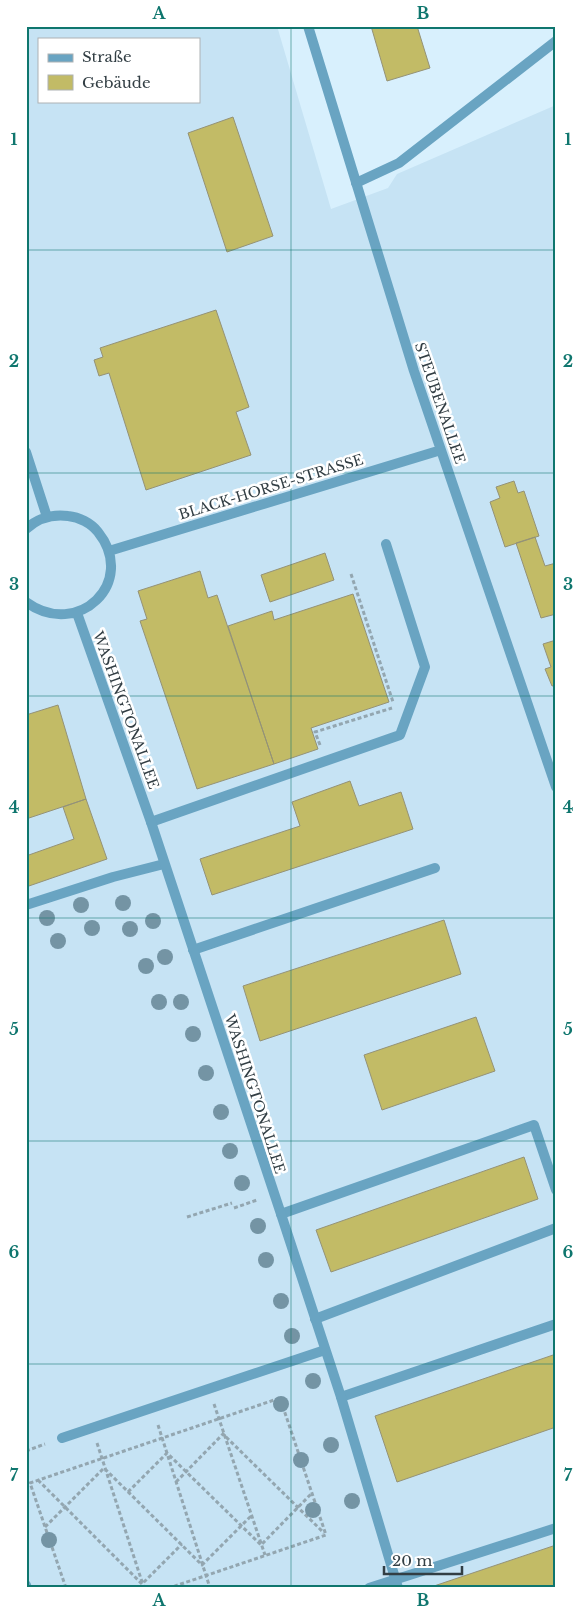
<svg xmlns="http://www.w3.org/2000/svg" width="582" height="1614" font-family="'Libre Baskerville',serif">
	<rect width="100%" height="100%" fill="#d8f0fd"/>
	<path fill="#c6e3f4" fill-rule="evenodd" d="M26,26H277L331,209L388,188L397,174L556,105V1588H26ZM39,39H199V101H39Z"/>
	<path fill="#c2bb66" stroke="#949277" d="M371,26H417L430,68L387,81Z
		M233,117L273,236L227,252L188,133Z
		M216,310L249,407L236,412L251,455L146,490L109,373L99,376L94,360L103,357L100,348Z
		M514,481L518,493L524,491L539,536L505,547L490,502L500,498L496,487Z
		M535,537L545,566L556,563V614L541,618L516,543Z
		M325,553L334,580L270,602L261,575Z
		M200,571L208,598L217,595L274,764L197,789L140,621L147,619L138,591Z
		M353,594L389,702L311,728L318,749L274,764L228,626L272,611L274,620Z
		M556,640V685L552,686L545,669L551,667L543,644Z
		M58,705L86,799L26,819V715Z
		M350,781L359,806L401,792L413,829L212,895L200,859L300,826L292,802Z
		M86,799L107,859L26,887V856L74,839L63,807Z
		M444,920L461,974L260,1041L243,986Z
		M476,1017L495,1071L382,1110L364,1055Z
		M524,1157L538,1199L331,1272L316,1230Z
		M556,1354V1427L397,1482L375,1416Z
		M556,1545V1588H431V1587Z"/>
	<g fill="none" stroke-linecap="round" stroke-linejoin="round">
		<path stroke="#93a6b0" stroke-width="3" stroke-dasharray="4 2.5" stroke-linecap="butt" d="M351,574L393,702
			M320,745L315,732L392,708
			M234,1208L257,1200
			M187,1217L232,1203
			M214,1404L265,1555
			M158,1425L210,1588
			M97,1443L144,1588
			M26,1451L45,1444
			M38,1480L142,1584L182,1544
			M176,1482L223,1434L324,1533
			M128,1492L167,1453L261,1545L312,1493
			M45,1527L104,1468L202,1565L251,1516
			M66,1588L30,1483L280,1398L326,1535L169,1588"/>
		<path stroke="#69a4c2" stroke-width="10" d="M356,183L399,163L556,41
			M151,822L400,735L425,667L386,544
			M26,905L113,877L164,864
			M193,950L435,868
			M281,1214L534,1125L556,1190
			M315,1319L556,1228
			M341,1397L556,1324
			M62,1438L325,1350
			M26,1585L27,1588
			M369,1588L556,1528"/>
		<path stroke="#69a4c2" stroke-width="10" d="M308,26L414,371L556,787
			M26,452L47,517
			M26,529C38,518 52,514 68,516C79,517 91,523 98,532C138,582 78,640 26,602
			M109,551L441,450
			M77,613L151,822L281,1214L341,1397L398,1588"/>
	</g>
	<g fill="#7494a4">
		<circle cx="123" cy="903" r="8"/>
		<circle cx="81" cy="905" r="8"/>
		<circle cx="47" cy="918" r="8"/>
		<circle cx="153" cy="921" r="8"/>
		<circle cx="92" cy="928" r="8"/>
		<circle cx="130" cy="929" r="8"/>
		<circle cx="58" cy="941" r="8"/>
		<circle cx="165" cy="957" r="8"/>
		<circle cx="146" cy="966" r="8"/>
		<circle cx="159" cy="1002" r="8"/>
		<circle cx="181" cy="1002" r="8"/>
		<circle cx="193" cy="1034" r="8"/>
		<circle cx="206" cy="1073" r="8"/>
		<circle cx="221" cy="1112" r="8"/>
		<circle cx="230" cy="1151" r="8"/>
		<circle cx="242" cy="1183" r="8"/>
		<circle cx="258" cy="1226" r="8"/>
		<circle cx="266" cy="1260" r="8"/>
		<circle cx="281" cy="1301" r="8"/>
		<circle cx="292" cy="1336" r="8"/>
		<circle cx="313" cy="1381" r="8"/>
		<circle cx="281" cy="1404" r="8"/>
		<circle cx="331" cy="1445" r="8"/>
		<circle cx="301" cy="1460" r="8"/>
		<circle cx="352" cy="1501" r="8"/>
		<circle cx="313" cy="1510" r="8"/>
		<circle cx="49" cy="1540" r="8"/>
	</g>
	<path fill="none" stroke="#0f766e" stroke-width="1" stroke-opacity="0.55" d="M291,26V1588M26,250H556M26,473H556M26,696H556M26,918H556M26,1141H556M26,1364H556"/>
	<g text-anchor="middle" stroke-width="5" stroke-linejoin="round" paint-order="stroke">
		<g font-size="14" fill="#323e44" stroke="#fff">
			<text transform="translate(440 403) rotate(71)" y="5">STEUBENALLEE</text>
			<text transform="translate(271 487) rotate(-17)" y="5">BLACK-HORSE-STRASSE</text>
			<text transform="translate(126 710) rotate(70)" y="5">WASHINGTONALLEE</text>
			<text transform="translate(255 1094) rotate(72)" y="5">WASHINGTONALLEE</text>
		</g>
	</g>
	<rect width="582" height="1614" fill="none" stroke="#ffffff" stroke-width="55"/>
	<rect x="38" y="38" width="162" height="65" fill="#ffffff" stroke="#adb2b4"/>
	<rect x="48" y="54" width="25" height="8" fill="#69a4c2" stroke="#adb2b4"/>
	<text x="82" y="62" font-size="15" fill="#323e44">Straße</text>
	<rect x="48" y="75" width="25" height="15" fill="#c2bb66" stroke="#adb2b4"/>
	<text x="82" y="88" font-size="15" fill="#323e44">Gebäude</text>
	<path d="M384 1566v8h78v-8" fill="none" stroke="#323e44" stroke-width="2.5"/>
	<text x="392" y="1566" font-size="15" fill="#323e44" stroke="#ffffff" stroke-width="4" paint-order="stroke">20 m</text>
	<rect x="28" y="28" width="526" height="1558" fill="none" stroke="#0f766e" stroke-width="2"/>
	<g font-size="16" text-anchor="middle" font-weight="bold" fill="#0f766e">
		<text x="159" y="19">A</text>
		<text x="423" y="19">B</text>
		<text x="14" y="145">1</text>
		<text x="568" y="145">1</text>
		<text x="14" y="367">2</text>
		<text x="568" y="367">2</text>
		<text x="14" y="590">3</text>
		<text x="568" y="590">3</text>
		<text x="14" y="813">4</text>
		<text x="568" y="813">4</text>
		<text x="14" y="1035">5</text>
		<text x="568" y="1035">5</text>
		<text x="14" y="1258">6</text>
		<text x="568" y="1258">6</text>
		<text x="14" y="1481">7</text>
		<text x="568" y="1481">7</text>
		<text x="159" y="1606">A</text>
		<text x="423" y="1606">B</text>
	</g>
</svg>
